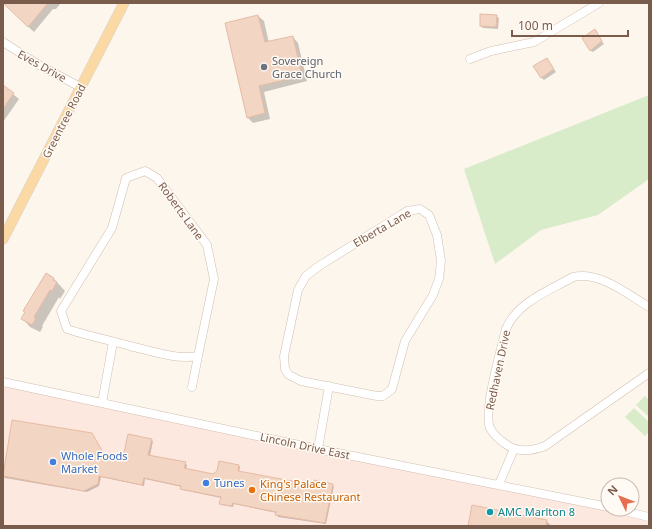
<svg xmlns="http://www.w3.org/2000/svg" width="652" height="529" font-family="'Noto Sans',sans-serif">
	<rect width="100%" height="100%" fill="#fdf6ec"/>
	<path fill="#fde8e0" d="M3,382L608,509H616L649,517V526H3Z"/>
	<path fill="#d8ecc9" d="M649,95V179L598,215L541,230L495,264L464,169Z
		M645,396L649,400V417L636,405Z
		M634,408L649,422V432L645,436L625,417Z"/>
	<path fill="#0003" d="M9,3H61L56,9H53L34,32L23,22Z
		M258,16L264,21L269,43L293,37L298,43L307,81L264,92L270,119L253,123L247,117Z
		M496,16L499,18L498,29L483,28L481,26Z
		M595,31L604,44L593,52L590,50Z
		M547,59L556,72L544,80L541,77Z
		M3,86L19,99L3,122Z
		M46,274L54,279L65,291L60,299L59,297L42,326L43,327L40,332L30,327L22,318Z
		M13,421L104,455L124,458L151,440L153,441L150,456L185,463L187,465L186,469L213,475L239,466L240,467L239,472L314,486L332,485L334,486L326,524L278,517L277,513L234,504L233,507L222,505L220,503L221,498L183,490L182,487L145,479L144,486L101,477L99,486L87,492L5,478L3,476Z
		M546,521L552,526H469Z"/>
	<path fill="#f3d5c3" stroke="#e6bba3" d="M3,3H48L28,27Z
		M480,14L497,15L496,27L480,26Z
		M258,15L265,42L293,36L302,76L259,86L265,113L247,118L225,23Z
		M595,29L602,41L590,51L582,38Z
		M547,58L554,69L541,78L533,66Z
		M3,85L14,93L3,109Z
		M46,273L54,278L53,280L57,282L52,291L50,290L34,317L36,318L32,325L21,319L25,312L23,311Z
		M12,420L92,433L104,454L123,457L128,434L152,439L148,455L186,462L184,468L213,474L217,471L219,461L239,465L238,471L313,485L314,480L333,484L325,523L275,515L276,512L232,503V506L219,504L221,497L180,489L181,486L144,478L142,485L99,476L98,484L84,491L3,476Z
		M472,505L547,520L546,526H468Z"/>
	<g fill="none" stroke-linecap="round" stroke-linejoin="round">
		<defs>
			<path id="minor" d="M3,42L39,65L82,88
				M470,59L491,51L534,42L599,3
				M145,171L157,178L207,245L214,279L198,356C176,360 152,351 130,346C109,340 88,336 67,329L61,311L112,228L126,178Z
				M420,209L429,215L437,235L441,261L439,279L433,295L405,341L392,389L383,396H377L301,381L289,375L285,369L284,356L298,290L306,276L319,266L401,215L407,211Z
				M649,307C627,294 600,271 573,277C549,291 517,302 506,329C501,350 483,411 490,428C494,436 501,441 507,445C519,453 532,451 545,446L649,373
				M3,382L318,449L608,507
				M192,387L198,356
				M102,403L113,342
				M318,449L329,386
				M499,484L514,449
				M616,509L649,517"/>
			<path id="major" d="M3,239L124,3"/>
		</defs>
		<use href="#minor" stroke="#d1beb0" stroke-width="9"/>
		<use href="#major" stroke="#dad1cd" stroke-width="11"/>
		<use href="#minor" stroke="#fff" stroke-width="8"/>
		<use href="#major" stroke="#fbd9a5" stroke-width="10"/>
	</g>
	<circle fill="#6b7280" stroke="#fffaf3" stroke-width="1.5" cx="264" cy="67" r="4"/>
	<g fill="#3f7fe0" stroke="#fffaf3" stroke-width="1.5">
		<circle cx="53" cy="462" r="4"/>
		<circle cx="206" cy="483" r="4"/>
	</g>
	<circle fill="#e8710a" stroke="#fffaf3" stroke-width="1.5" cx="252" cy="490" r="4"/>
	<circle fill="#0f9aa8" stroke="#fffaf3" stroke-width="1.5" cx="490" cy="512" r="4"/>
	<g text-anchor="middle" stroke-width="3" stroke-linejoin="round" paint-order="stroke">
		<g font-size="11" fill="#5b616d" stroke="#fffaf3" text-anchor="start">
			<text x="272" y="65">Sovereign<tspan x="272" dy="13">Grace Church</tspan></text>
		</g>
		<g font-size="11" fill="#7a5c4d" stroke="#fffaf3">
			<text transform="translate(42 66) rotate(29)" y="4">Eves Drive</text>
			<text transform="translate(64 121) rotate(-63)" y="4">Greentree Road</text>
			<text transform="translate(181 211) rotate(54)" y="4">Roberts Lane</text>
			<text transform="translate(382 228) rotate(-30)" y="4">Elberta Lane</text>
			<text transform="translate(498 370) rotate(-78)" y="4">Redhaven Drive</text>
			<text transform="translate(305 446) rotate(12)" y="4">Lincoln Drive East</text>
		</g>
		<g font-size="11" fill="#366cbe" stroke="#fffaf3" text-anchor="start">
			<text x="61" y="460">Whole Foods<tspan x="61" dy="13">Market</tspan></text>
			<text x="214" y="487">Tunes</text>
		</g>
		<g font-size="11" fill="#c56008" stroke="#fffaf3" text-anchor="start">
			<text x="260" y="488">King's Palace<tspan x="260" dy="13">Chinese Restaurant</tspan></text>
		</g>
		<g font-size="11" fill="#0d838f" stroke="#fffaf3" text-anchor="start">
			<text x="498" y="516">AMC Marlton 8</text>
		</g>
	</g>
	<rect width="652" height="529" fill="none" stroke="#7a5c4d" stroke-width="8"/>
	<g transform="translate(620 497) rotate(313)"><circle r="19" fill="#fffaf3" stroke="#cabbb1"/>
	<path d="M0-3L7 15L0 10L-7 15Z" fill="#e76f51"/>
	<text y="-6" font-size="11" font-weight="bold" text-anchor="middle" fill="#7a5c4d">N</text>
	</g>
	<path d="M512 30v6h116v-6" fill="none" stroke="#7a5c4d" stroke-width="2"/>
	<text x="518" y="30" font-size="12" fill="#7a5c4d" stroke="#fffaf3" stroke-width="3" paint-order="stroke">100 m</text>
</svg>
